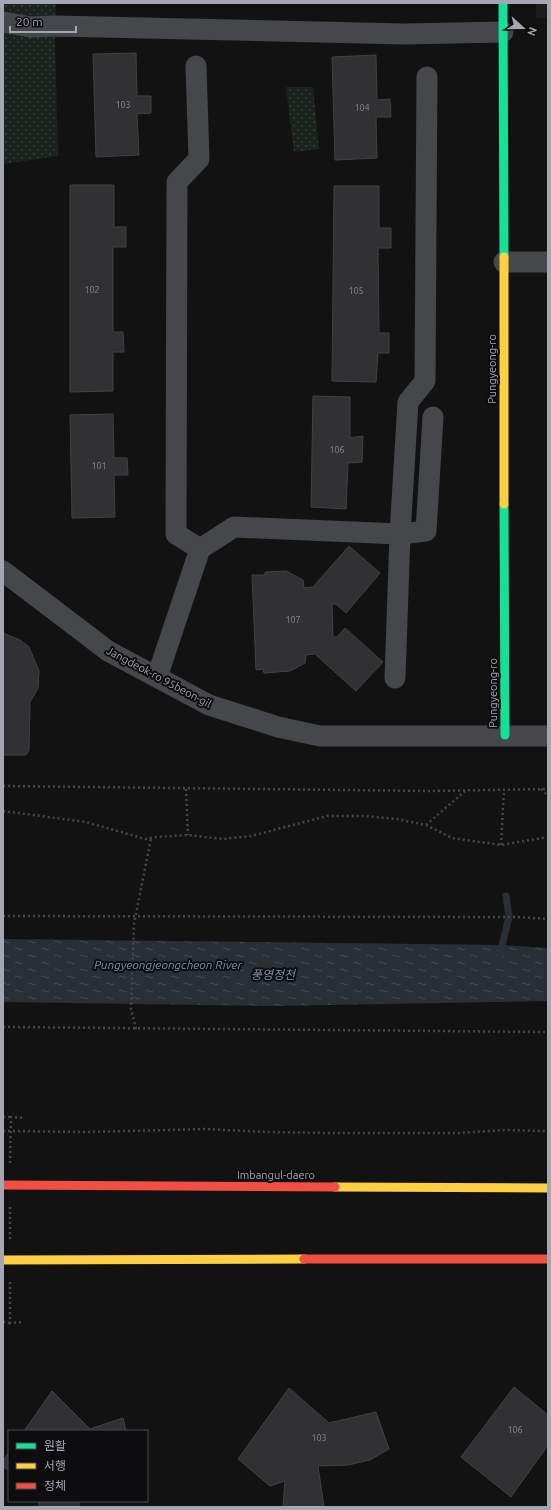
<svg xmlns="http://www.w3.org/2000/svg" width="551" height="1510" font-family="Ubuntu,'Noto Sans KR',sans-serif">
	<defs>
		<pattern id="green-dots" width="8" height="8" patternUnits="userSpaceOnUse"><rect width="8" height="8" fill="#1c221e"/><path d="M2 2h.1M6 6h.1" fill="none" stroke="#3a3f3c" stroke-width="1.8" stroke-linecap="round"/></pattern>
		<pattern id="water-ripples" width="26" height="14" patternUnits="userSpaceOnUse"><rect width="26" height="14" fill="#2a2f36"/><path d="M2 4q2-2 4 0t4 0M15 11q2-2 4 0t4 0" fill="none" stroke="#464a51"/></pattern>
	</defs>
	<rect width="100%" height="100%" fill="#121212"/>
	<path fill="#1c1c1e" d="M536,3H548V18H536Z"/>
	<path fill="url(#green-dots)" d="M3,3H56L55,39L58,156L3,164Z
		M286,87H313L319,149L294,152Z"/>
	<path fill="url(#water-ripples)" d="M3,939L502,945L548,948V1001L272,1006L3,1002Z"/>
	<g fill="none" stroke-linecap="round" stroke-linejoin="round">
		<path stroke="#2a2f36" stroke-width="7" d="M500,954L509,917L506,896"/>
	</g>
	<path fill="#313133" stroke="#424245" d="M136,53L137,96H151V113L137,114L139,155L96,157L93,54Z
		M376,55L377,100L390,99L391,117H376L377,158L335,160L332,57Z
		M70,185H114V227H126V247H113V332H123L124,352H113V391L70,392Z
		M334,186H379V228H391V248H378L379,333H389V353H378L376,382L332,381Z
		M313,396L350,397V438L363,436L362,462L348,463L346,509L311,507Z
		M113,414L114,458H127L128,475H114L115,517L72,518L70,415Z
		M349,546L380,573L346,613L336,604H332L333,637H337L345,628L383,662L356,691L315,654L306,655L305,663L290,671L264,673L263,669L256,670L252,575H265V572L286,571L303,580L304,588L313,587Z
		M3,633L20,640L29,647L39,671L38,688L30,702L29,750L26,755H3Z
		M514,1387L548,1415V1445L511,1497L461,1457Z
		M289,1388L329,1423L376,1412L389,1449L370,1460L348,1465L318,1466L324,1507H283L285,1481L270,1486L238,1459Z
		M52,1391L90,1429L123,1418L126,1431H24Z
		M9,1452V1470L3,1467V1461Z
		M39,1501H79V1507H39Z"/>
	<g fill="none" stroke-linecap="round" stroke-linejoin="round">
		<path stroke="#48484c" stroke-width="2.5" stroke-dasharray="2 3" stroke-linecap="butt" d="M3,786L430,791L548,789
			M186,789L188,835
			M541,789L548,796
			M3,811L86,822L145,839L157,837L188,835L223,839L251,836L327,816H365L397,819L426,825L452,838L501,845L548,837
			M426,825L465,791
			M501,845L504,790
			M3,916L517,917L548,919
			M3,1027L548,1032
			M136,1029L131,1009L134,924L151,838
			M3,1117H10
			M3,1131L85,1132L205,1129L266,1132L329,1133H459L505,1130L548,1131
			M10,1163L11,1117L24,1118
			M10,1239V1206
			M10,1282V1323L24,1322
			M3,1322L10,1323"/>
		<path stroke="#46474b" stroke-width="21" d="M3,22L30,27L55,26L405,34L503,32
			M196,66L199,159L177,182L176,534L200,549
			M427,77L425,381L408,402L400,534L426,531L433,417
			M504,262H548
			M3,571L108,651L209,705L278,727L320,736H548
			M157,677L200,549L234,527L400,534L395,678"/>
		<path stroke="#16e098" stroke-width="9" d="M503,3L504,257
			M504,504L505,735"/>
		<path stroke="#ffcf43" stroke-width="9" d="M504,257V504
			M335,1187L548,1188
			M3,1260L304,1259"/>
		<path stroke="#f24e42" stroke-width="9" d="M3,1185L335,1187
			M304,1259H548"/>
	</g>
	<g text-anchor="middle" stroke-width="4" stroke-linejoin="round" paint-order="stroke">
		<g font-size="9" fill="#878992">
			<text x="123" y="108">103</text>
			<text x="362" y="111">104</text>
			<text x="92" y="293">102</text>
			<text x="356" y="294">105</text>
			<text x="337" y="453">106</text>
			<text x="99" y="469">101</text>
			<text x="293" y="623">107</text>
			<text x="515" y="1433">106</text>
			<text x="319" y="1441">103</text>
		</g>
		<g font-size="11" fill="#a4a6b2" stroke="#0d0c0e">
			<text transform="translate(492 369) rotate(-90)" y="4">Pungyeong-ro</text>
			<text transform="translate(159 677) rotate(28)" y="4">Jangdeok-ro 95beon-gil</text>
			<text transform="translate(493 693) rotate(-90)" y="4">Pungyeong-ro</text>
			<text x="276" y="1179">Imbangul-daero</text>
		</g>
		<g font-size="12" font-style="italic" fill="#7e8faa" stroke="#0d0c0e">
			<text x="168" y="969">Pungyeongjeongcheon River</text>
			<text x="273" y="979">풍영정천</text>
		</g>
	</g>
	<rect width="551" height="1510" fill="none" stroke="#a4a6b2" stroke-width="8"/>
	<rect x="8" y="1430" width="140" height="72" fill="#0d0c0e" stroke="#494a50"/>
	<rect x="16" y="1443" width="20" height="6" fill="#16e098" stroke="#494a50"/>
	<text x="44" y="1450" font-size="12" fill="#a4a6b2">원활</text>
	<rect x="16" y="1463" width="20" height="6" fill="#ffcf43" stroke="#494a50"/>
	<text x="44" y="1470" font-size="12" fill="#a4a6b2">서행</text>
	<rect x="16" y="1483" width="20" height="6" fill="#f24e42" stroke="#494a50"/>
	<text x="44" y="1490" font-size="12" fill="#a4a6b2">정체</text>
	<g transform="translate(523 28) rotate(111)" stroke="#0d0c0e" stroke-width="3" paint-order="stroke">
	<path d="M0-3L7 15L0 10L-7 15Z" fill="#a4a6b2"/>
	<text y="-6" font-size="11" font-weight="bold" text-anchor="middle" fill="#a4a6b2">N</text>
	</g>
	<path d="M10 26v6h66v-6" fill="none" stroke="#a4a6b2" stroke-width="2"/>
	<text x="16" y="26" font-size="12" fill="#a4a6b2" stroke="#0d0c0e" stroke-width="3" paint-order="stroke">20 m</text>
</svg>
